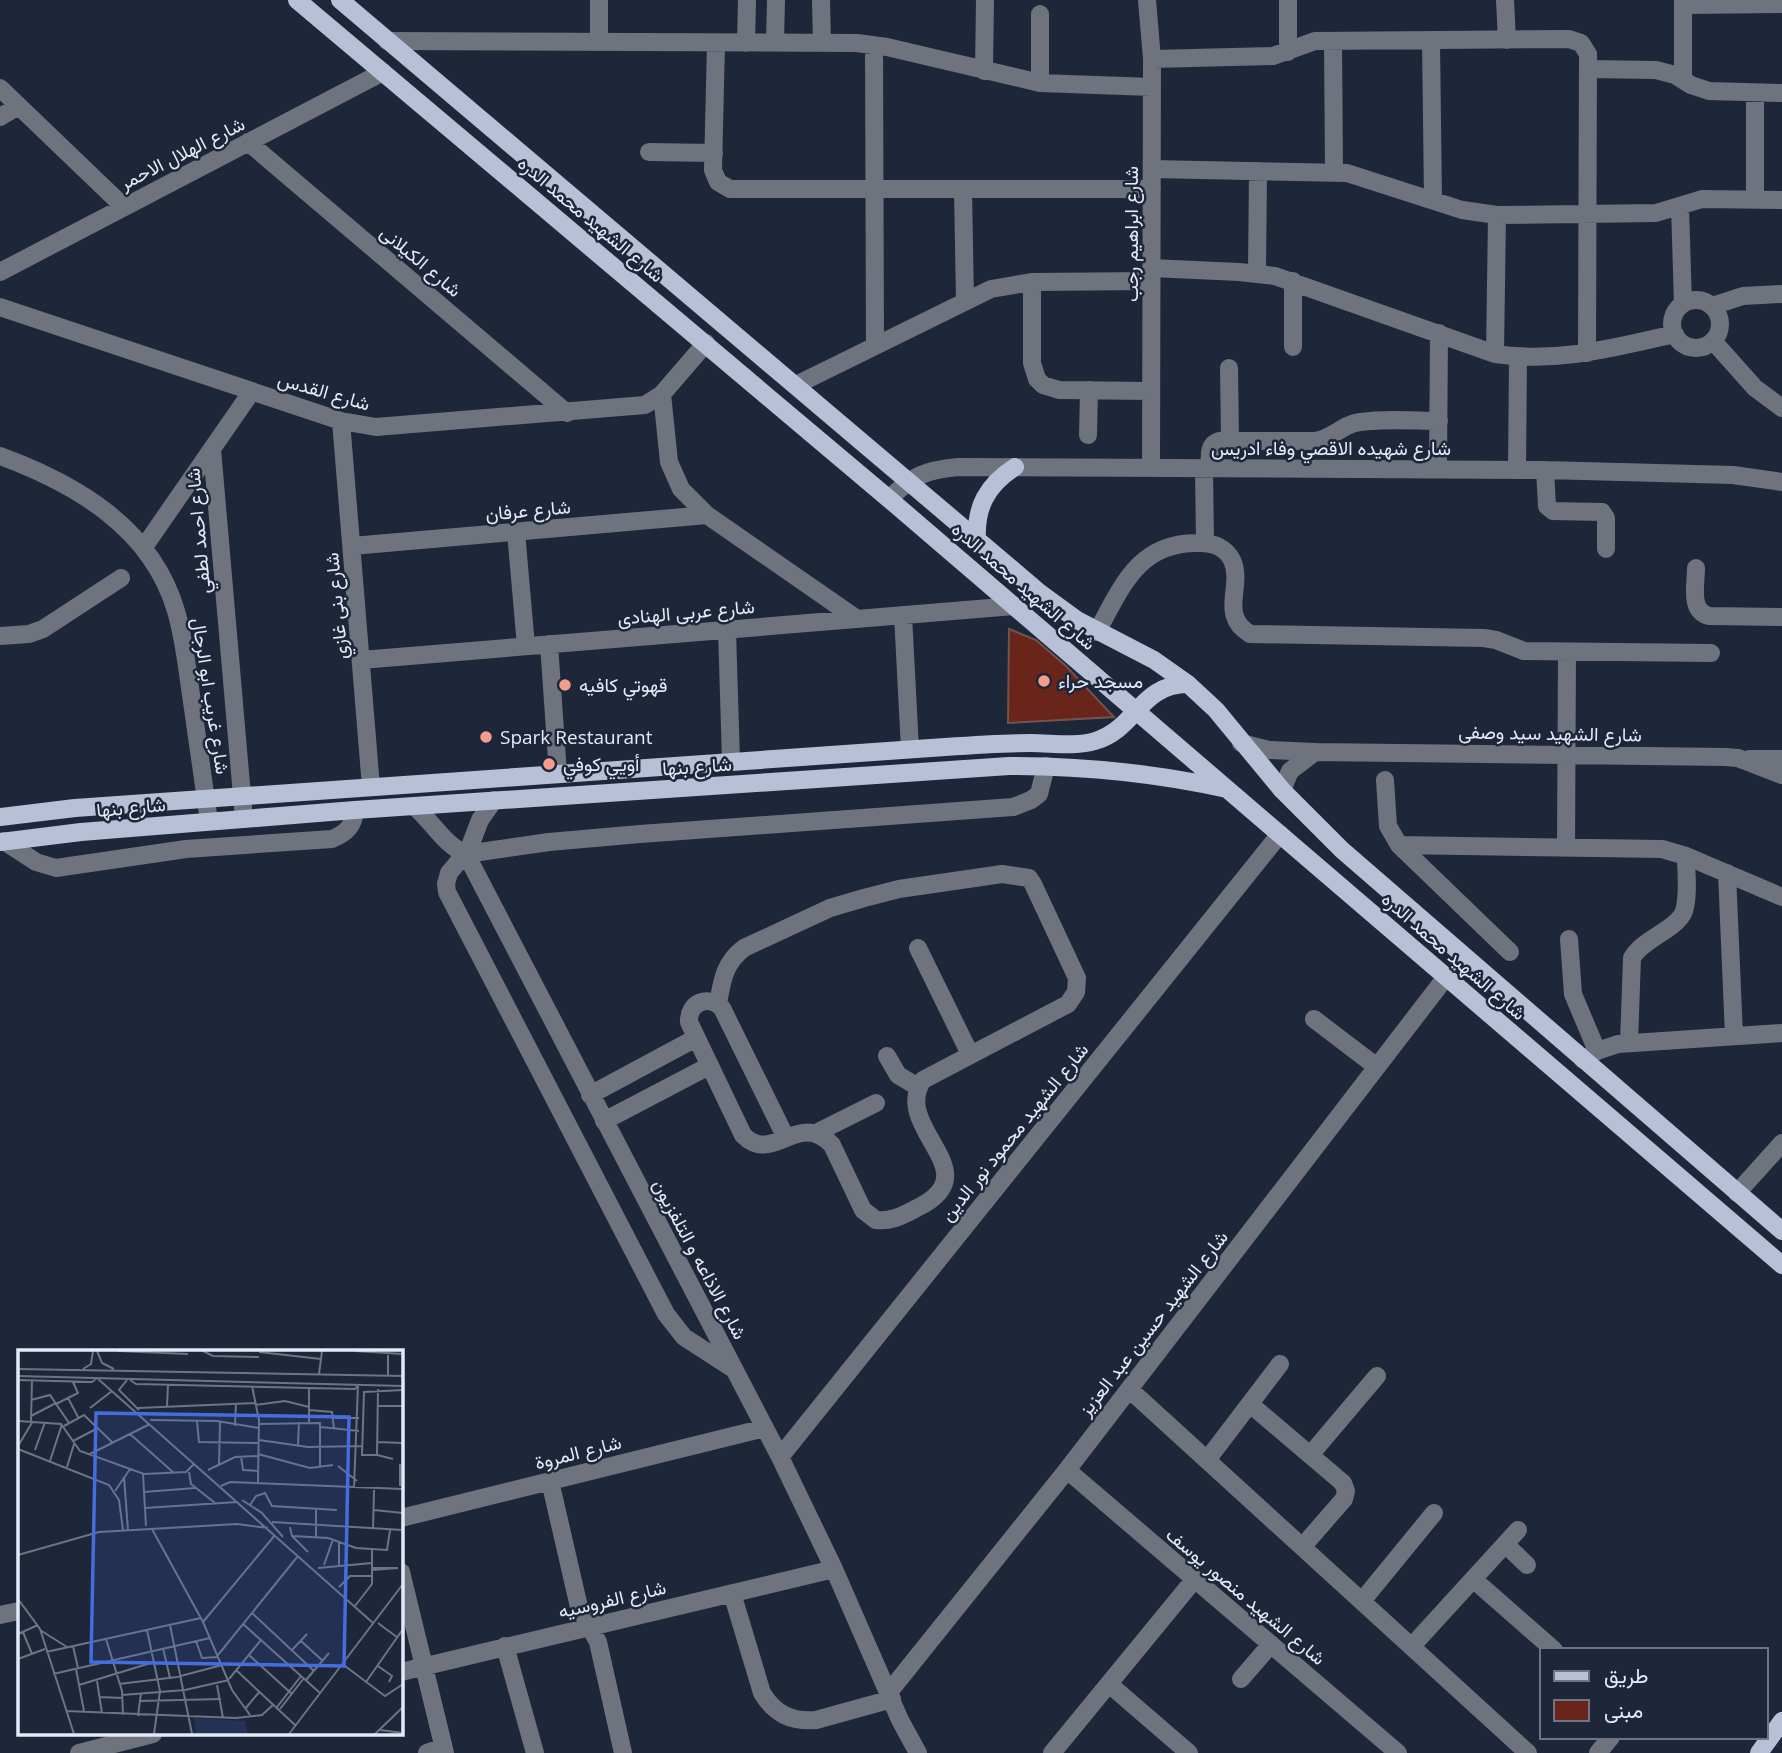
<svg xmlns="http://www.w3.org/2000/svg" width="1782" height="1753" font-family="'Open Sans',Vazirmatn,sans-serif">
	<rect width="100%" height="100%" fill="#1e263a"/>
	<path fill="#6a251a" stroke="#70544e" stroke-width="2" d="M1009,629L1036,640L1066,666L1114,717L1008,723Z"/>
	<g fill="none" stroke-linecap="round" stroke-linejoin="round">
		<path stroke="#6e737e" stroke-width="18" d="M821,0L822,43
			M1147,0L1152,59L1151,468
			M1505,0L1507,40
			M1683,0V80
			M1685,5L1782,4
			M1040,14V83
			M387,41L857,43L887,47L1040,83L1152,87
			M1333,41L1334,172
			M1431,41L1433,200
			M599,42V0
			M775,42L776,0
			M716,43L713,170L718,182L730,189H1152
			M746,43L747,0
			M874,45L875,345
			M1288,52V0
			M1152,59L1273,56L1315,41L1569,39L1581,43L1588,54L1587,353
			M1588,69L1656,70L1675,75L1691,85L1709,91L1782,93
			M984,71L985,0
			M0,88L124,207
			M1755,93V199
			M0,117L19,106
			M248,142L567,413
			M649,152L714,153
			M1152,169L1347,173L1462,210L1497,215L1656,213L1702,199L1782,200
			M963,189L965,301
			M1680,206L1683,304
			M1151,268L1239,272L1275,276L1495,354C1559,363 1613,348 1675,334
			M0,272L383,72
			M1257,273L1258,171
			M1032,282V363L1037,379L1043,385L1059,390L1151,391
			M1672 324a24 24 0 1 1 48 0a24 24 0 1 1-48 0Z
			M1712,306L1743,296L1782,294
			M0,307L341,421L376,427L645,405L662,394L706,343
			M1713,341L1755,388L1782,408
			M1293,347V281
			M1495,354L1497,215
			M1229,368L1230,441
			M796,385L991,289L1032,282L1151,281
			M662,394L669,462L681,489L707,515L857,619
			M341,421L371,787
			M1088,435L1089,390
			M212,449L244,819
			M0,456C76,484 152,528 176,611C184,638 187,667 191,695C197,737 203,779 209,821
			M1204,468L1205,543
			M1210,468C1210,457 1207,445 1219,441H1315C1331,439 1340,427 1355,423C1377,418 1415,421 1439,421
			M1438,469L1439,333
			M1517,470L1518,357
			M1545,470L1547,506L1553,511L1602,512L1606,518V549
			M889,499C912,476 925,470 958,467L1545,470L1733,475L1782,482
			M516,532L526,646
			M352,546L707,515
			M144,547L252,391
			M1696,568C1696,585 1689,611 1709,616L1782,617
			M903,615L910,749
			M727,630L731,761
			M1097,632C1122,586 1139,541 1200,543C1214,543 1225,547 1232,560C1244,586 1218,615 1250,634L1484,638L1496,640L1524,651L1711,653
			M0,636L29,634L43,629L121,578
			M549,644L558,774
			M361,660L1014,606
			M1241,743L1269,750L1315,752L1726,757L1738,758L1782,775
			M1749,759H1782
			M1385,780L1388,826L1399,845L1510,952
			M1282,790L1290,771L1315,752
			M494,800L480,820L469,849L449,873L446,884L447,892L666,1314L684,1337L735,1370
			M414,806C432,821 444,845 466,854L780,1457L834,1569L900,1720L918,1753
			M4,841L36,862L56,868L186,849L332,839C347,833 354,825 355,810
			M1399,845L1662,849L1686,856L1782,897
			M1566,847L1567,652
			M466,854L549,842L640,834L1013,807L1031,800L1039,794L1046,766
			M1727,873L1734,1036
			M1569,939L1573,994L1597,1051
			M918,948L970,1054
			M718,1004C722,981 724,963 744,948L830,908L864,898L899,889L1002,874L1029,878L1033,884L1077,978L1076,992L1068,1004L923,1080C890,1128 992,1172 917,1208C903,1215 892,1222 876,1220L863,1210L832,1145C798,1109 773,1166 743,1135L689,1022C688,1003 708,994 722,1008L786,1138
			M1314,1019L1377,1067
			M1629,1043L1632,958C1642,939 1678,929 1684,911C1689,895 1686,873 1686,856
			M887,1056L898,1075L918,1087
			M1583,1060L1597,1051L1618,1044L1782,1033
			M590,1095L696,1038
			M604,1121L709,1066
			M816,1133L876,1103
			M1737,1193L1782,1143
			M1129,1389L1528,1753
			M1250,1404L1343,1483L1346,1491L1344,1499L1303,1546
			M1311,1454L1377,1376
			M780,1457L1280,834
			M1207,1460L1280,1364
			M1067,1470L1398,1753
			M550,1481L579,1607L598,1642L623,1753
			M401,1518L765,1428
			M1505,1544L1527,1565
			M401,1572L445,1753
			M1473,1579L1554,1650
			M732,1593L762,1693C775,1714 791,1722 816,1720L892,1699
			M1362,1601L1434,1513
			M0,1615L19,1611
			M505,1646L535,1753
			M1412,1646L1518,1530
			M401,1672L834,1569
			M1241,1679L1271,1644
			M1109,1684L1189,1753
			M889,1692L1067,1470L1446,977
			M79,1753L153,1734
			M427,1753L443,1747
			M1052,1753L1194,1580
			M1598,1753L1611,1737"/>
		<path stroke="#b7c0d7" stroke-width="18" d="M297,0L889,499L1782,1265
			M340,0L1040,593L1077,620L1154,660L1188,684L1216,710L1282,790L1342,850L1782,1231
			M977,541C975,507 987,485 1015,467
			M0,817L75,808L945,747C973,745 1002,743 1031,743C1052,743 1075,747 1095,741C1136,729 1140,684 1188,684
			M0,842L81,832L355,810L1009,766C1083,766 1155,773 1227,789
			M1759,1753L1782,1721"/>
	</g>
	<g fill="#f49d8c" stroke="#1e263a" stroke-width="2.5">
		<circle cx="1044" cy="681" r="7"/>
		<circle cx="565" cy="685" r="7"/>
		<circle cx="486" cy="737" r="7"/>
		<circle cx="549" cy="764" r="7"/>
	</g>
	<g text-anchor="middle" stroke-width="5" stroke-linejoin="round" paint-order="stroke">
		<g font-size="19" fill="#e4eaf7" stroke="#1e263a">
			<text transform="translate(182 153) rotate(-27)" y="7">شارع الهلال الاحمر</text>
			<text transform="translate(591 219) rotate(40)" y="7">شارع الشهيد محمد الدره</text>
			<text transform="translate(1131 234) rotate(-90)" y="7">شارع ابراهيم رجب</text>
			<text transform="translate(421 261) rotate(40)" y="7">شارع الكيلانى</text>
			<text transform="translate(324 391) rotate(16)" y="7">شارع القدس</text>
			<text x="1331" y="455">شارع شهيده الاقصي وفاء ادريس</text>
			<text transform="translate(528 510) rotate(-5)" y="7">شارع عرفان</text>
			<text transform="translate(198 531) rotate(-95)" y="7">شارع احمد لطفي</text>
			<text transform="translate(1024 586) rotate(41)" y="7">شارع الشهيد محمد الدره</text>
			<text transform="translate(336 606) rotate(-95)" y="7">شارع بنى غازي</text>
			<text transform="translate(686 612) rotate(-5)" y="7">شارع عربى الهنادى</text>
			<text transform="translate(211 696) rotate(81)" y="7">شارع غريب ابو الرجال</text>
			<text transform="translate(1550 733) rotate(1)" y="7">شارع الشهيد سيد وصفى</text>
			<text transform="translate(697 766) rotate(-4)" y="7">شارع بنها</text>
			<text transform="translate(131 807) rotate(-5)" y="7">شارع بنها</text>
			<text transform="translate(1454 956) rotate(41)" y="7">شارع الشهيد محمد الدره</text>
			<text transform="translate(1014 1132) rotate(-51)" y="7">شارع الشهيد محمود نور الدين</text>
			<text transform="translate(700 1259) rotate(62)" y="7">شارع الاذاعه و التلفزيون</text>
			<text transform="translate(1153 1323) rotate(-52)" y="7">شارع الشهيد حسين عبد العزيز</text>
			<text transform="translate(578 1452) rotate(-14)" y="7">شارع المروة</text>
			<text transform="translate(1246 1596) rotate(40)" y="7">شارع الشهيد منصور يوسف</text>
			<text transform="translate(612 1599) rotate(-13)" y="7">شارع الفروسيه</text>
		</g>
		<g font-size="19" fill="#e4eaf7" stroke="#1e263a" text-anchor="start">
			<text x="1058" y="688">مسجد حراء</text>
			<text x="579" y="692">قهوتي كافيه</text>
			<text x="500" y="744">Spark Restaurant</text>
			<text x="563" y="771">أويي كوفي</text>
		</g>
	</g>
	<g transform="translate(18 1350)">
		<rect width="385" height="385" fill="#1e263a"/>
		<path d="M176,368L227,371L230,384H178Z" fill="#243256"/>
		<path fill="none" stroke="#6d7486" stroke-width="2" d="M79,1L84,13L96,19M100,1L170,4M185,1L195,6L241,7M337,1L385,4M241,2L303,9M0,19L385,26M65,19L73,14L75,1M301,24L304,1M370,25V2M0,26L385,36M79,28L355,273M0,30L74,32L79,28M109,30L101,40L121,60M112,30L118,34L291,38L337,39L340,35M234,36L241,70L240,132M291,38V72M360,39L359,105L375,109M50,48L60,67M13,50L32,45L51,73M38,54L60,43L55,32M237,55L267,51L291,57M149,56L150,34M359,56H385M72,58L94,41M120,58L237,53M291,60L314,62L316,79M13,66L38,53M317,68H341M132,70L199,71L241,78M0,71L43,74L62,101L126,124L168,122L176,114M13,71L14,30M179,71L181,92L241,93M241,74L302,73V117M46,76L66,65L95,93M217,76L218,53M303,77L341,81M112,84L156,123M241,90L290,97L344,96M55,91L80,78M359,92L385,93M280,95L281,72M0,96L15,71M0,99L91,135L101,150L105,180M17,100L27,72M72,104L132,74M240,104L292,118L315,115M359,105H344L346,42L385,40M223,106L225,120L240,121M32,111L44,74M201,114L202,72M382,114V136M320,116L339,131M49,117L56,94M190,120L217,107L240,106M171,122L173,134L197,153M125,124L128,176M106,127L110,180M203,136L212,132L385,139M336,138L340,35M97,141L112,119M126,142L177,138M224,150L244,163L265,187M232,155L238,146L247,143L254,156L319,160M127,158L219,152M356,160L385,163M254,172L385,180M272,177L274,186L290,202M134,179L185,272L214,340L232,365M355,179L356,140M274,186L310,188L338,198L369,200L372,180M298,187V160M321,191V215M0,205L81,182L219,174L250,178M306,215L315,189M300,218L354,213M354,220L380,218H354M321,237L332,226H354M0,249L22,279L56,384M337,256L354,234V200M234,263L296,321M185,272L257,185M360,273L380,288M225,274L302,343M152,275L174,384M22,280L49,297M129,280L142,341L136,384M5,282L14,304M0,284L20,275M88,289L104,341L105,365M178,291L184,308L200,307M283,291L305,311M55,296L60,318M145,298L152,328M274,300L289,284M28,302L183,268M200,305L280,206M231,305L274,344M0,309L27,299M327,316L367,346L385,334M360,316L374,326L371,332M58,319L66,361M218,320L277,375M35,324L192,288M211,329L243,290M288,330L311,303M79,331L84,363M348,332L385,279M101,334L159,327L204,315M61,335L136,312M199,335L205,368M104,345L167,340L211,330M81,347L105,348M122,351L203,349M259,357L283,326M227,359L242,341M262,359L286,328M48,361L218,368L244,365L256,354M120,366L123,343M362,380L385,383M271,384L385,234M357,384L385,357"/>
		<path fill="#456dde" fill-opacity="0.15" stroke="#456dde" stroke-width="3.5" d="M78,63L331,67L326,316L73,312Z"/>
		<rect width="385" height="385" fill="none" stroke="#e4eaf7" stroke-width="3.5"/>
	</g>
	<rect x="1540" y="1648" width="228" height="91" fill="#1e263a" stroke="#6d7486" stroke-width="2"/>
	<rect x="1554" y="1671" width="35" height="10" fill="#b7c0d7" stroke="#6d7486" stroke-width="2"/>
	<text x="1604" y="1683" font-size="21" fill="#e4eaf7">طريق</text>
	<rect x="1554" y="1700" width="35" height="21" fill="#6a251a" stroke="#6d7486" stroke-width="2"/>
	<text x="1604" y="1718" font-size="21" fill="#e4eaf7">مبنى</text>
</svg>
